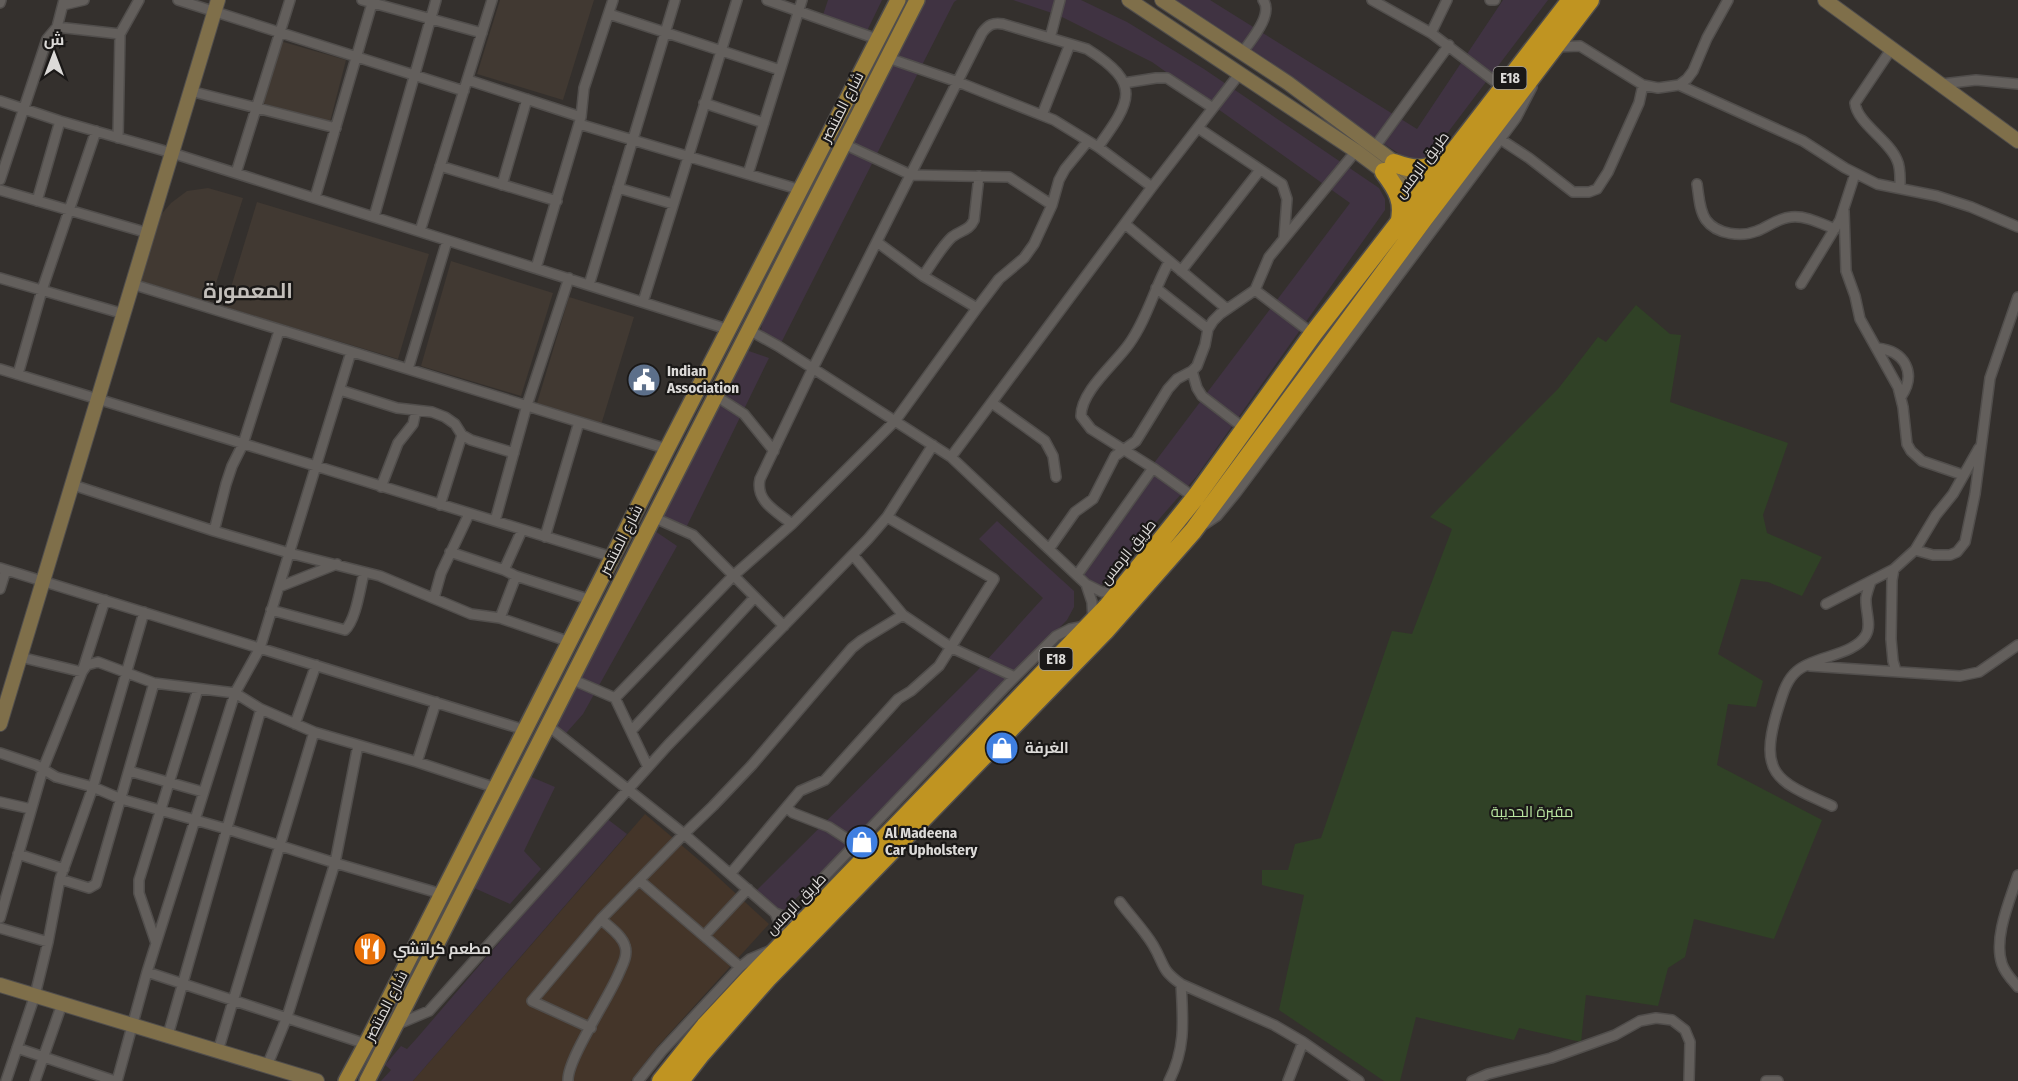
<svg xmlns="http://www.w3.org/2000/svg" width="2018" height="1081" font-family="'Fira Sans Condensed',Cairo,sans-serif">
	<rect width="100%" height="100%" fill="#34302d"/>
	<path fill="#403342" d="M828,0H882L867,31L823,15Z
		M924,0H957L954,2L780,345L768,338L761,331L763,315Z
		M1013,0H1081L1127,22L1204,69L1379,188L1385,199V210L1196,477L1097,590L1075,568L1350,203L1152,62L1058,15Z
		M1163,0H1210L1417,129L1503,0H1548L1421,168Z
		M743,349L769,358L683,534L660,519Z
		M997,521L1074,591V607L1067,620L782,913L756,891L977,671L1043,598L979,539Z
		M652,529L677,546L583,714L560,740L550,728Z
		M529,776L555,787L524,851L541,869L510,904L472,887Z
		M606,818L627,834L413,1081H381L391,1070L385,1065L401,1046L407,1049L417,1038Z"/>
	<path fill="#443529" d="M645,814L707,867L769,924L657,1047L631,1081H413Z"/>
	<path fill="#413932" d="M500,0H594L563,100L477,74Z
		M280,41L346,60L330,122L262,103Z
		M208,188L243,198L210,302L138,280L159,217L171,203L187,191Z
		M257,202L429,254L398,359L225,307Z
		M451,261L553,293L521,396L421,366Z
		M569,297L634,317L601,425L537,403Z"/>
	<path fill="#304126" d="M1636,305L1670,334L1681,335L1670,402L1788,443L1763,515L1767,533L1822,557L1802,596L1768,582L1741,579L1718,654L1763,681L1756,707L1728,704L1717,765L1822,820L1774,939L1694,919L1685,957L1668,968L1658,1006L1586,995L1581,1042L1519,1028L1514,1040L1416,1017L1400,1081H1384L1279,1010L1304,895L1262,885V870H1288L1295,844L1321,838L1392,631L1412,634L1452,529L1430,517L1558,389L1598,337L1606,342Z"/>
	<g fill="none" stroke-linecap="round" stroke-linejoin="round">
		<defs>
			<path id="street" d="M178,0L464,91
				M362,0L482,33
				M767,0L877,39
				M1372,0L1431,33L1502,87
				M1490,0H1495
				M0,3L1,0
				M63,5L84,0
				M609,14L780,70
				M57,27L120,34
				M1431,33L1447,0
				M1050,38L1060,0
				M1555,47L1580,46L1643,85L1658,88L1679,85L1687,79L1693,71L1707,38L1728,0
				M1892,48L1855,103C1857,123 1889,140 1897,160C1901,168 1900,179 1900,188
				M1242,53C1251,40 1274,14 1263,0
				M888,58L958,82L1054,120L1098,147L1152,187
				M468,80L581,117
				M1124,83L1156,78H1167L1213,108
				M1942,84L1976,80L2018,84
				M1679,85L1803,141L1845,168L1877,184L1937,196L1971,207L2018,227
				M190,91L336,128
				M0,101L60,121L172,153L730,330
				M704,103L764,123
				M1042,115L1070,44
				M579,124L801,190
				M1198,128L1282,184L1287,199L1284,237
				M118,138L120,34L139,0
				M1500,139L1529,158L1573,192H1589L1597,189L1608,172L1639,103L1643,85
				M844,144L911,175L1009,177L1052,205
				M1374,148L1449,45
				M440,166L557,201
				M236,173L290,0
				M748,174L802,0
				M0,180L47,39L57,27L64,0
				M1697,184C1699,196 1699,210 1706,220C1717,235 1742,237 1757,231C1768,227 1778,218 1791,217C1805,215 1822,224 1835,229
				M502,185L527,99
				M618,188L673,204
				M0,190L148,233
				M315,198L373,0
				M37,201L60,121
				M1844,211L1846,271L1855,296L1860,319L1898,387L1903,407L1907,444L1911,451L1922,461L1963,475
				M374,217L436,0
				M1125,224L1227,309
				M420,231L492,0
				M877,242L923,276L977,308
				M1169,262C1154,289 1147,319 1129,344C1115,364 1081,391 1081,416L1091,429L1153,468L1195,498
				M536,268L581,117L584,88L613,0
				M1181,271L1260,170
				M923,276C932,264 941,247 952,237C961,230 969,231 974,220L979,176
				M0,278L124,314
				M132,284L667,449
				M1801,284L1840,220L1855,174
				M589,285L675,0
				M1156,288L1208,329
				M1255,290L1313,334
				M643,302L737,0
				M749,330L778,346L951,457L1086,584L1102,592H1117
				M1877,348C1905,351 1917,373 1901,397
				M0,369L612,557
				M408,369L447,241
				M1192,371L1197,388L1202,396L1245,429
				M18,374L42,290L96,131
				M340,390L397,408L432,412L445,417L455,424L462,435L471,440L514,453
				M716,396L744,414L774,451
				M992,403L1045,441L1053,456L1056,477
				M951,457L1152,187L1240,73
				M73,485L214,531L289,553L380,576L471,614L500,618L570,642
				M381,487L398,443L413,424L416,411
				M440,505L462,435
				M655,518L693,535L784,626
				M495,521L527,405L569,278
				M792,524C776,511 755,501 760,479L813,368L982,33C988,25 993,22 1003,24L1087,49C1143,84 1131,101 1098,147
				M1205,524L1217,516L1236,493L1516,118L1532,87
				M214,531L226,484L232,466L243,444L279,331
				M545,537L579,422
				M1049,549L1075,512L1093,499L1115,456L1136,441L1168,389L1177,379L1192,371L1197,366L1205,345L1208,329L1213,321L1220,314L1255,290L1269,257L1356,151
				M1915,550L1933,555H1950L1957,552L1965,542L1975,494L1990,378L2018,297
				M450,552L504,570L516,576L591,600
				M853,555L903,615L952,648L1015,677
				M0,568L525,730
				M504,570L522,530
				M1077,575L1153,468
				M1086,584L1092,602L1093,620
				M279,587L337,564
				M0,589L6,570
				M434,598L441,573L469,514
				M1826,604L1894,569
				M271,610L345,630C356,620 360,588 364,573
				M500,618L516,576
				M20,657L82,672L87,665L98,662L154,683L235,693L261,709L314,732L417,762L496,788
				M1810,666L1960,676L1979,672L2018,645
				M1896,671L1893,661L1891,639L1892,580L1894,569L1915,550L1936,515L1953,494L1979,448
				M571,679L615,698L648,767
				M615,698L733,576L792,524L895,421L977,308L999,279L1024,258L1034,244L1052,205L1059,180L1065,169L1088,141
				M295,724L316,665
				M547,725L684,834L775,913C788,919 798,918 812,914L816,889L825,876L1006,686L1056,636L1070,629L1085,626
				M631,731L755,597
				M0,753L36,765L56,777L93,787L121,799L227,829L335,863L442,894
				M417,762L436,702
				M129,771L203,792
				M0,802L31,809
				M1832,806C1779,782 1758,776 1777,712C1782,697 1785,681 1797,671C1815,656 1855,655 1866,635C1872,625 1865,610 1866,598C1867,592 1869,587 1871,581
				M787,808L793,813L829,827L855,844
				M18,854L64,869
				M731,873L800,791L825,780L898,699L911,691L939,666L994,579L887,517
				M2018,875C2010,900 1993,938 2002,964C2005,973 2012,980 2018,987
				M60,879L89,888L96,884L154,683
				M639,880L740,967
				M1120,902C1131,917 1144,930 1153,945C1165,965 1160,969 1181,984L1274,1025L1303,1042L1359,1081
				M775,913L780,925L781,945
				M0,918L43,769L82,672L105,600
				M0,928L48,942
				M704,936L748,889
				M156,943L139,893V880L198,689
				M147,972L366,1044
				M396,1025L429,1011L668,745L868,539L887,517L933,445
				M591,1028L532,1001L601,919L684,834L713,806L752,765L852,648L862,640L903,615
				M168,1035L261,709
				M17,1048L115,1081
				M218,1051L314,732
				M267,1066L287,1017L335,863L358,745
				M6,1081L35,995L48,942L60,879L93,787L144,612
				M35,1081L62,1004
				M117,1081L147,972L235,693L260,648L351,352
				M568,1081C567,1059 609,998 619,973C623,964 628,955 625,946C622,935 609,927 601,919
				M638,1081L662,1051L740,967L750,959L769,951
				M1169,1081C1186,1048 1183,1020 1181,984
				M1288,1081L1303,1042
				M1472,1081L1488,1074L1551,1058L1615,1035L1640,1021L1656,1018L1672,1020L1685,1030L1690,1042L1689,1081
				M1766,1081H1778"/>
			<path id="secondary" d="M1129,0L1356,151L1419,198L1425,199
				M1162,0L1288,83L1428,187L1433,193
				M1825,0L2018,141
				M0,724L218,0
				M0,985L317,1081"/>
			<path id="primary" d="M346,1081L366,1044L667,449L898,0
				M367,1081L917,0"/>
			<path id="highway" d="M1394,163C1416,171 1425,171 1446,159
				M1384,172C1397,189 1405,202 1399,224
				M661,1081L705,1026L749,979L1108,606L1195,498L1313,334L1571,0
				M680,1081L701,1054L767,979L1105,631L1193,531L1423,220L1590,0"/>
		</defs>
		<use href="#street" stroke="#514e4c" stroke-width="12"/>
		<use href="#secondary" stroke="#514e4c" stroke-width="16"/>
		<use href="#primary" stroke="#514e4c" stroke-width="18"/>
		<use href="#highway" stroke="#514e4c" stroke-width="21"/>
		<use href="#street" stroke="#635f5c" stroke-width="9"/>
		<use href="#secondary" stroke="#7f6f4a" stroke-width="14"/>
		<use href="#primary" stroke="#9b7f39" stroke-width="15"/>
		<use href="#highway" stroke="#c09421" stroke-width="18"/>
	</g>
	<defs>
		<symbol id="civic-disc" viewBox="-11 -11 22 22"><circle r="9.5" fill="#5c6f8a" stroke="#1a1817"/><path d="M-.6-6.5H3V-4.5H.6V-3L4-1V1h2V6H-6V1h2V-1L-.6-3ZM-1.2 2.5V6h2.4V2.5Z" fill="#fff"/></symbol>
		<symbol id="shop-disc" viewBox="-11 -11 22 22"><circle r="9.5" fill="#3f7fe0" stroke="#1a1817"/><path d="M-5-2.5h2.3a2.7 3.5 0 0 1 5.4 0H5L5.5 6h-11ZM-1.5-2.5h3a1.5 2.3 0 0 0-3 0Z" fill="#fff"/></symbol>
		<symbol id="restaurant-disc" viewBox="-11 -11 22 22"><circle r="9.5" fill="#e8710a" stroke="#1a1817"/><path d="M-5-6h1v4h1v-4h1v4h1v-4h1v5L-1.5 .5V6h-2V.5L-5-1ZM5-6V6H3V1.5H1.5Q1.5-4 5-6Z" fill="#fff"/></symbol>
	</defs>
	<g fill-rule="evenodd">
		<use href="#civic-disc" x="625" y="361" width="38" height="38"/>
		<use href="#shop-disc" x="983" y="729" width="38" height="38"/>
		<use href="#shop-disc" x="843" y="823" width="38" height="38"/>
		<use href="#restaurant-disc" x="351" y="930" width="38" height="38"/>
	</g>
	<g text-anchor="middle" stroke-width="4.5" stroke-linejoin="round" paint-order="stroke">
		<g fill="#1a1817" stroke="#a2a09e" stroke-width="1.5">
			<rect x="1493.5" y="67" width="33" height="22" rx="4.5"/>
			<rect x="1039.5" y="648" width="33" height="22" rx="4.5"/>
		</g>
		<g font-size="14" font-weight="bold" fill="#dcdad8">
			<text x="1510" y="83">E18</text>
			<text x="1056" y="664">E18</text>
		</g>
		<g font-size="15" fill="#dcdad8" stroke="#1a1817">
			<text transform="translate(842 107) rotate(-63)" y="5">شارع المنتصر</text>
			<text transform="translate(1422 165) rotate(-53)" y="5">طريق الرمس</text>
			<text transform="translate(621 540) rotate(-63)" y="5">شارع المنتصر</text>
			<text transform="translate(1128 552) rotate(-51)" y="5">طريق الرمس</text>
			<text transform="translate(796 904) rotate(-46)" y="5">طريق الرمس</text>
			<text transform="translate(386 1006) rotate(-63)" y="5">شارع المنتصر</text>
		</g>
		<g font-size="15" font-weight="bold" fill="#dcdad8" stroke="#1a1817" text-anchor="start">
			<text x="667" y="376">Indian<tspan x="667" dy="17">Association</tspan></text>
			<text x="1025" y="753">الغرفة</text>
			<text x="885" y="838">Al Madeena<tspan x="885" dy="17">Car Upholstery</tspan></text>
			<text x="393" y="954">مطعم كراتشي</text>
		</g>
		<g font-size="15" fill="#b8e5a0" stroke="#1a1817">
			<text x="1532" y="817">مقبرة الحديبة</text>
		</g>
		<g font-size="21" font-weight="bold" fill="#c2beba" stroke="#1a1817">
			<text x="248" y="298">المعمورة</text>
		</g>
	</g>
	<g transform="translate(54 54)" stroke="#1a1817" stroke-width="4.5" paint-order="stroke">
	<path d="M0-4.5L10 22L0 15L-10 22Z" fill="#dcdad8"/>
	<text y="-9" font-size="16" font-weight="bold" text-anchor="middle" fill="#dcdad8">ش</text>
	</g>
</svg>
